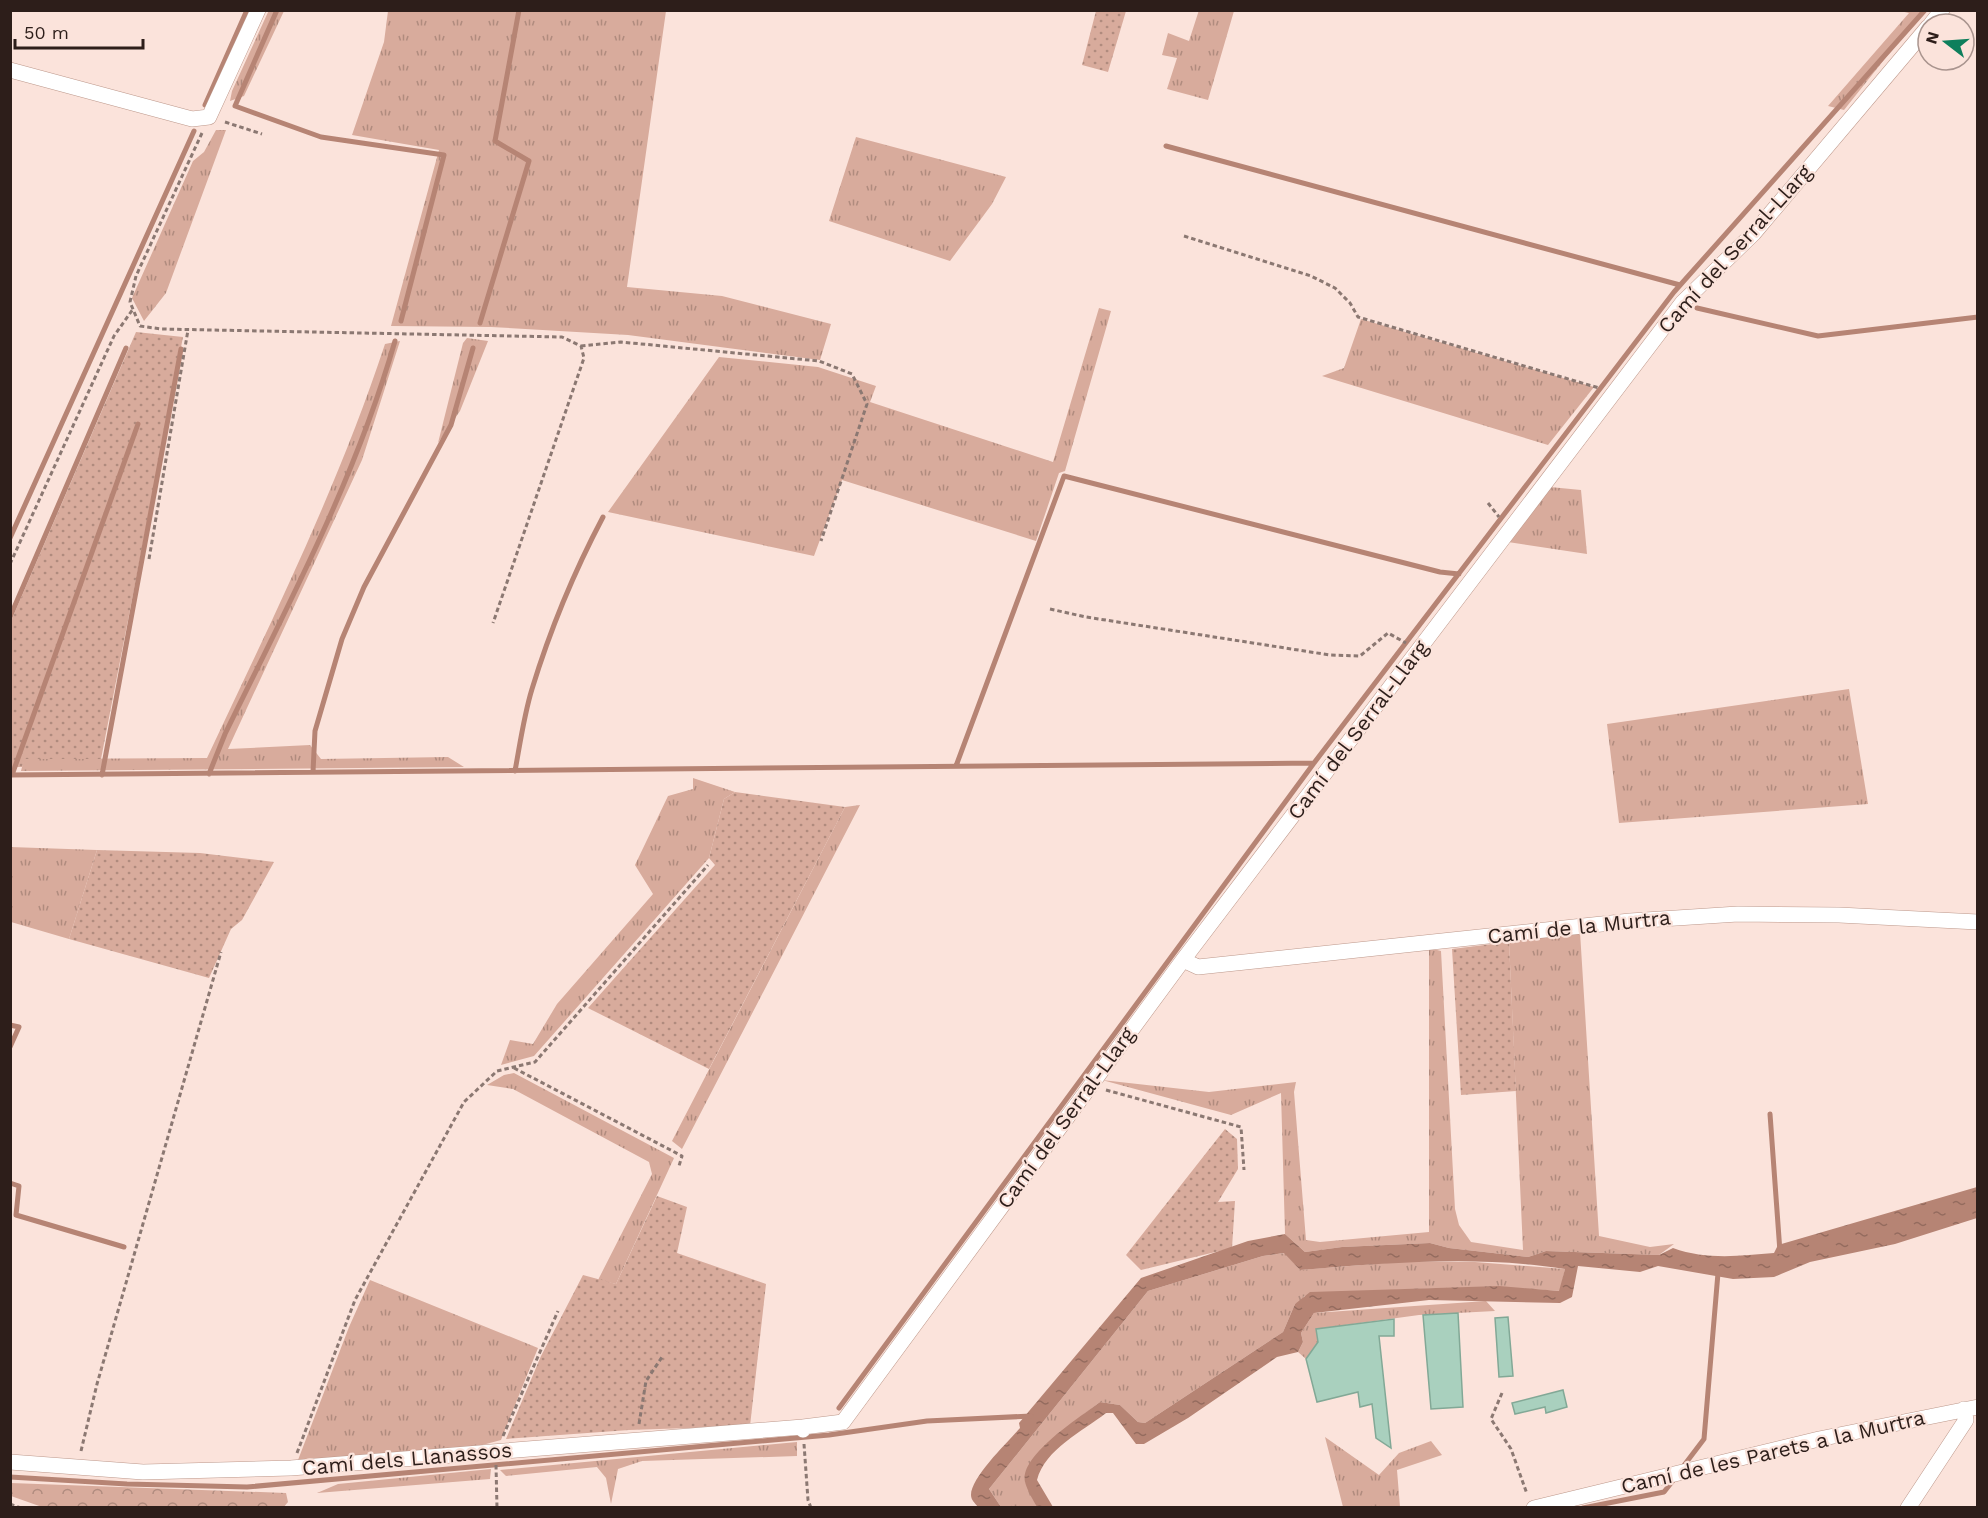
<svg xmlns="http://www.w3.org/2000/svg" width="1988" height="1518" font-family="'Work Sans',sans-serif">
	<defs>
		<pattern id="grass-tufts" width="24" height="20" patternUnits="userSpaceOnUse" patternTransform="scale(1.5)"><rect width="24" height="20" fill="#d8ab9c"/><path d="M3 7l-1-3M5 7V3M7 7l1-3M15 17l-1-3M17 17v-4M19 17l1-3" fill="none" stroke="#b08b7e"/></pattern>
		<pattern id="forest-crowns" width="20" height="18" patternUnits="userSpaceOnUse" patternTransform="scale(1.5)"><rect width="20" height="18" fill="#d8ab9c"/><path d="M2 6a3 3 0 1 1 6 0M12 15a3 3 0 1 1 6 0" fill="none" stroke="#b08b7e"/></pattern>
		<pattern id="park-dots" width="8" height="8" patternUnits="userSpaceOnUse" patternTransform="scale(1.5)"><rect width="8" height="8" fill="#d8ab9c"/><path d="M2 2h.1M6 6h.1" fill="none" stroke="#b08b7e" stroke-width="1.8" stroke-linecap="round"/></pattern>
		<pattern id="water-ripples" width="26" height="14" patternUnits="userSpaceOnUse" patternTransform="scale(1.5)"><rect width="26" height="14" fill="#b68474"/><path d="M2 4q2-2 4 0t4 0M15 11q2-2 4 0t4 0" fill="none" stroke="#946b5e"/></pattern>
	</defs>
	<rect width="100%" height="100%" fill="#fbe3db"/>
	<path fill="url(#grass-tufts)" d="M269,10L284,11L244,96L230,101L232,91Z
		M1199,10L1234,11L1208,100L1167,89L1177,58L1162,55L1168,33L1189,41Z
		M388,11H666L627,287L722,296L831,324L820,360L628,335L491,327L391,326L439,150L352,135L384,42Z
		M1900,11H1923L1844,110L1828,106L1909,13Z
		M216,130H226L166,293L144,321L132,298L193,161L204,152Z
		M856,137L1006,177L992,204L950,261L829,221Z
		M1099,308L1111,311L1065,471L1059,473L1036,541L842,480L814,556L608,512L719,357L818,367L876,386L870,402L1053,462Z
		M1361,319L1594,387L1548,445L1322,376L1344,368Z
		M467,338L488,341L460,411L438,443L463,343Z
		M400,341L362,460L228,749L310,745L321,759L448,757L464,767L21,771L24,759L207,758C271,622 338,487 385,344Z
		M1550,487L1581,490L1587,554L1508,542Z
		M1849,689L1868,804L1619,823L1607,724Z
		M693,778L735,792L724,799L709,858L534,1056L501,1065L510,1040L533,1044L557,1004L653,894L635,865L668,796L693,789Z
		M860,805L682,1149L672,1141L845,807Z
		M10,847L97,850L69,939L11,922Z
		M1580,932L1599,1236L1650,1247L1674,1244L1659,1255L1546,1251L1528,1257L1449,1248L1430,1243L1342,1247L1305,1252L1285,1234L1281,1093L1231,1115L1102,1080L1209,1092L1296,1082L1294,1092L1306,1240L1320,1242L1429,1232V948L1441,951L1455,1209L1459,1225L1471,1242L1523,1250L1509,942Z
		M514,1073L674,1158L616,1284L598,1280L652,1174L649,1162L513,1089L487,1085L504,1075Z
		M1285,1253L1300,1270L1399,1262H1475L1565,1269L1560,1291C1474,1284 1390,1289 1304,1296L1301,1302L1295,1304L1283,1332L1145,1423L1138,1422L1120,1405L1100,1402L1084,1414L1025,1481L1037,1507H1001L989,1489L1148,1291L1263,1256Z
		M370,1280L538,1348L501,1440L471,1448L298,1460L349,1327Z
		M1486,1301L1495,1311L1419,1315L1316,1329L1318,1342L1306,1359L1298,1352L1303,1342L1301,1333L1314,1313Z
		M1325,1437L1379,1475L1399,1453L1431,1441L1442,1455L1397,1470L1400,1507H1343Z
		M797,1442V1456L642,1461L618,1469L611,1504L606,1478L597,1467L506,1476L500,1470Z
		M491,1469L490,1479L317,1493L338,1484Z"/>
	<path fill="url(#forest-crowns)" d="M11,1483L286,1493L288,1502L283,1508L42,1507L11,1496Z"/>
	<path fill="url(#park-dots)" d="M1096,11H1126L1108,72L1082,65Z
		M136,332L183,337L101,759H25L22,767H11V621Z
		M735,792L845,807L709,1069L588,1008L715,865L709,858L724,799Z
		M97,850L200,853L274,862L242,920L231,929L209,978L69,939Z
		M1509,942L1516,1091L1461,1095L1452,949Z
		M1225,1129L1237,1139L1238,1169L1218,1202L1235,1201L1232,1248L1141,1270L1126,1255Z
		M657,1196L687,1207L677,1253L766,1284L750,1426L629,1430L506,1439L541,1356L583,1275L616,1284Z"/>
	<path fill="url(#water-ripples)" d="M1977,1187V1218L1895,1244L1810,1262L1774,1277L1733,1279L1658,1266L1640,1272L1578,1266L1572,1297L1560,1303L1429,1300L1314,1313L1301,1333L1303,1342L1298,1352L1277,1357L1188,1418L1144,1444H1136L1113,1413H1106C1083,1431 1045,1449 1037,1480L1053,1507H1037C1033,1500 1027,1490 1025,1482C1019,1455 1082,1416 1100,1402L1120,1405L1138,1422L1145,1423L1283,1332L1295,1304L1310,1292L1499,1286L1559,1291L1565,1269C1478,1255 1387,1263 1300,1270L1284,1253L1263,1256L1148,1291L989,1489L1001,1507H978C975,1503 971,1500 971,1495C971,1477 1008,1442 1020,1428L1019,1423L1141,1278L1248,1241L1285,1234L1305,1252L1342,1247L1430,1243L1449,1248L1528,1257L1546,1251L1659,1255L1673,1248C1706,1260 1739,1256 1774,1253L1778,1245Z"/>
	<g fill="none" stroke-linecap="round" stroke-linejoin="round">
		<path stroke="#b68474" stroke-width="5" d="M277,10L235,106L321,137L444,155L401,321
			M205,105L247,10
			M1166,146L1680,285
			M1697,308L1818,336L1978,317
			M480,323L529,161L495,141L519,10
			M10,538L194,131
			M10,617L126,348
			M956,766L1064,476L1440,572L1459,574
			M515,771C520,744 524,715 532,689C550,630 574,572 603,517
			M313,772L315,731L342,639L364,587L451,425L473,348
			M209,774L225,734C288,605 355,480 395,341
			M10,775L1314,763
			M12,775L138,424
			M102,775L181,349
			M10,1025L19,1027L10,1047
			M1770,1114L1780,1252
			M10,1183L19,1186L16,1215L124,1247
			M839,1408L1314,763L1674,292L1925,10
			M1682,1468L1704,1439L1718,1273L1722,1272
			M10,1477L127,1484L247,1487L829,1435L927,1421L1031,1416
			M1583,1508L1664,1492L1675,1478"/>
	</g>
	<path fill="#a9d0be" stroke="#82a896" stroke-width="1.5" d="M1458,1313L1463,1407L1431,1409L1423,1315Z
		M1508,1317L1513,1376L1499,1377L1495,1318Z
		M1394,1319V1336H1379L1391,1448L1376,1438L1372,1404L1360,1407L1358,1392L1317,1402L1306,1359L1318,1342L1316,1329Z
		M1563,1390L1567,1407L1546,1413L1545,1407L1515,1414L1512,1403Z"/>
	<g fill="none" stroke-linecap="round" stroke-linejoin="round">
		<defs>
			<path id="street" d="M1931,24L1942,10
				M10,70L192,119L209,117L258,10
				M1183,960L1198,967L1630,921L1738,914L1839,915L1978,922
				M803,1430V1427L843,1422L1183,960L1682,303L1754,233L1928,27
				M10,1462L143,1472L291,1468L803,1427
				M1534,1508L1819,1439L1978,1407
				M1908,1508L1966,1420L1964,1409"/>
		</defs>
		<use href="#street" stroke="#bd988b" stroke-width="16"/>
		<path stroke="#8b7872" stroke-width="3" stroke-dasharray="4.5 3" stroke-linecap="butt" d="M225,122L262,134
			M202,133L136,276L130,302L140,326L161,329L562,337L581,346L584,358L493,623
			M1184,236L1311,276L1335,288L1350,303L1358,317L1599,388
			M581,346L621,342L819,361L852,374L867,404L821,541
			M1488,503L1499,517
			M149,559L188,330
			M10,564L114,336L133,309
			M1050,609L1086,617L1330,655L1360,656L1388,633L1406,643
			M514,1068L682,1156L679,1166
			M1106,1090L1241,1127L1244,1170
			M1502,1393L1491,1419L1511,1449L1527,1494
			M639,1424L646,1381L662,1357
			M503,1436L558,1311
			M804,1444L808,1500L811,1508
			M81,1451L97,1384L221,952
			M297,1453L355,1300L464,1102L497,1071L535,1062L708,865
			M496,1465L497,1508
			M10,1504L21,1508"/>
		<use href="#street" stroke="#fff" stroke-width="15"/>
	</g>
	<g text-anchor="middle" stroke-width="4.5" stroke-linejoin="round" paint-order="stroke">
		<g font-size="21" fill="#2d1e1a" stroke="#fbe3db">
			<text transform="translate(1735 249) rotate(-48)" y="7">Camí del Serral-Llarg</text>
			<text transform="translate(1358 730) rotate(-53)" y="7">Camí del Serral-Llarg</text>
			<text transform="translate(1579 927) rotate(-6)" y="7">Camí de la Murtra</text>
			<text transform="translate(1066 1118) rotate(-54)" y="7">Camí del Serral-Llarg</text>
			<text transform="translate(1773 1452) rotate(-13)" y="7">Camí de les Parets a la Murtra</text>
			<text transform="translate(407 1459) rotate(-5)" y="7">Camí dels Llanassos</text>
		</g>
	</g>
	<rect width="1988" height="1518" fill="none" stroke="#2d1e1a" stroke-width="24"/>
	<g transform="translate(1946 42) rotate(287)"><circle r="28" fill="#fbe3db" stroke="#a9948e" stroke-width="1.5"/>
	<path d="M0-4.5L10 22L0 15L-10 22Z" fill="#0e7f5c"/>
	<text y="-9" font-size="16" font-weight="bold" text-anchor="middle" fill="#2d1e1a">N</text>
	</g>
	<path d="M15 39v9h128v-9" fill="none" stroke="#2d1e1a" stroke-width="3"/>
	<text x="24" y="39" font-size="18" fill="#2d1e1a" stroke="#fbe3db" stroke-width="4.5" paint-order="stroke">50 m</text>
</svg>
